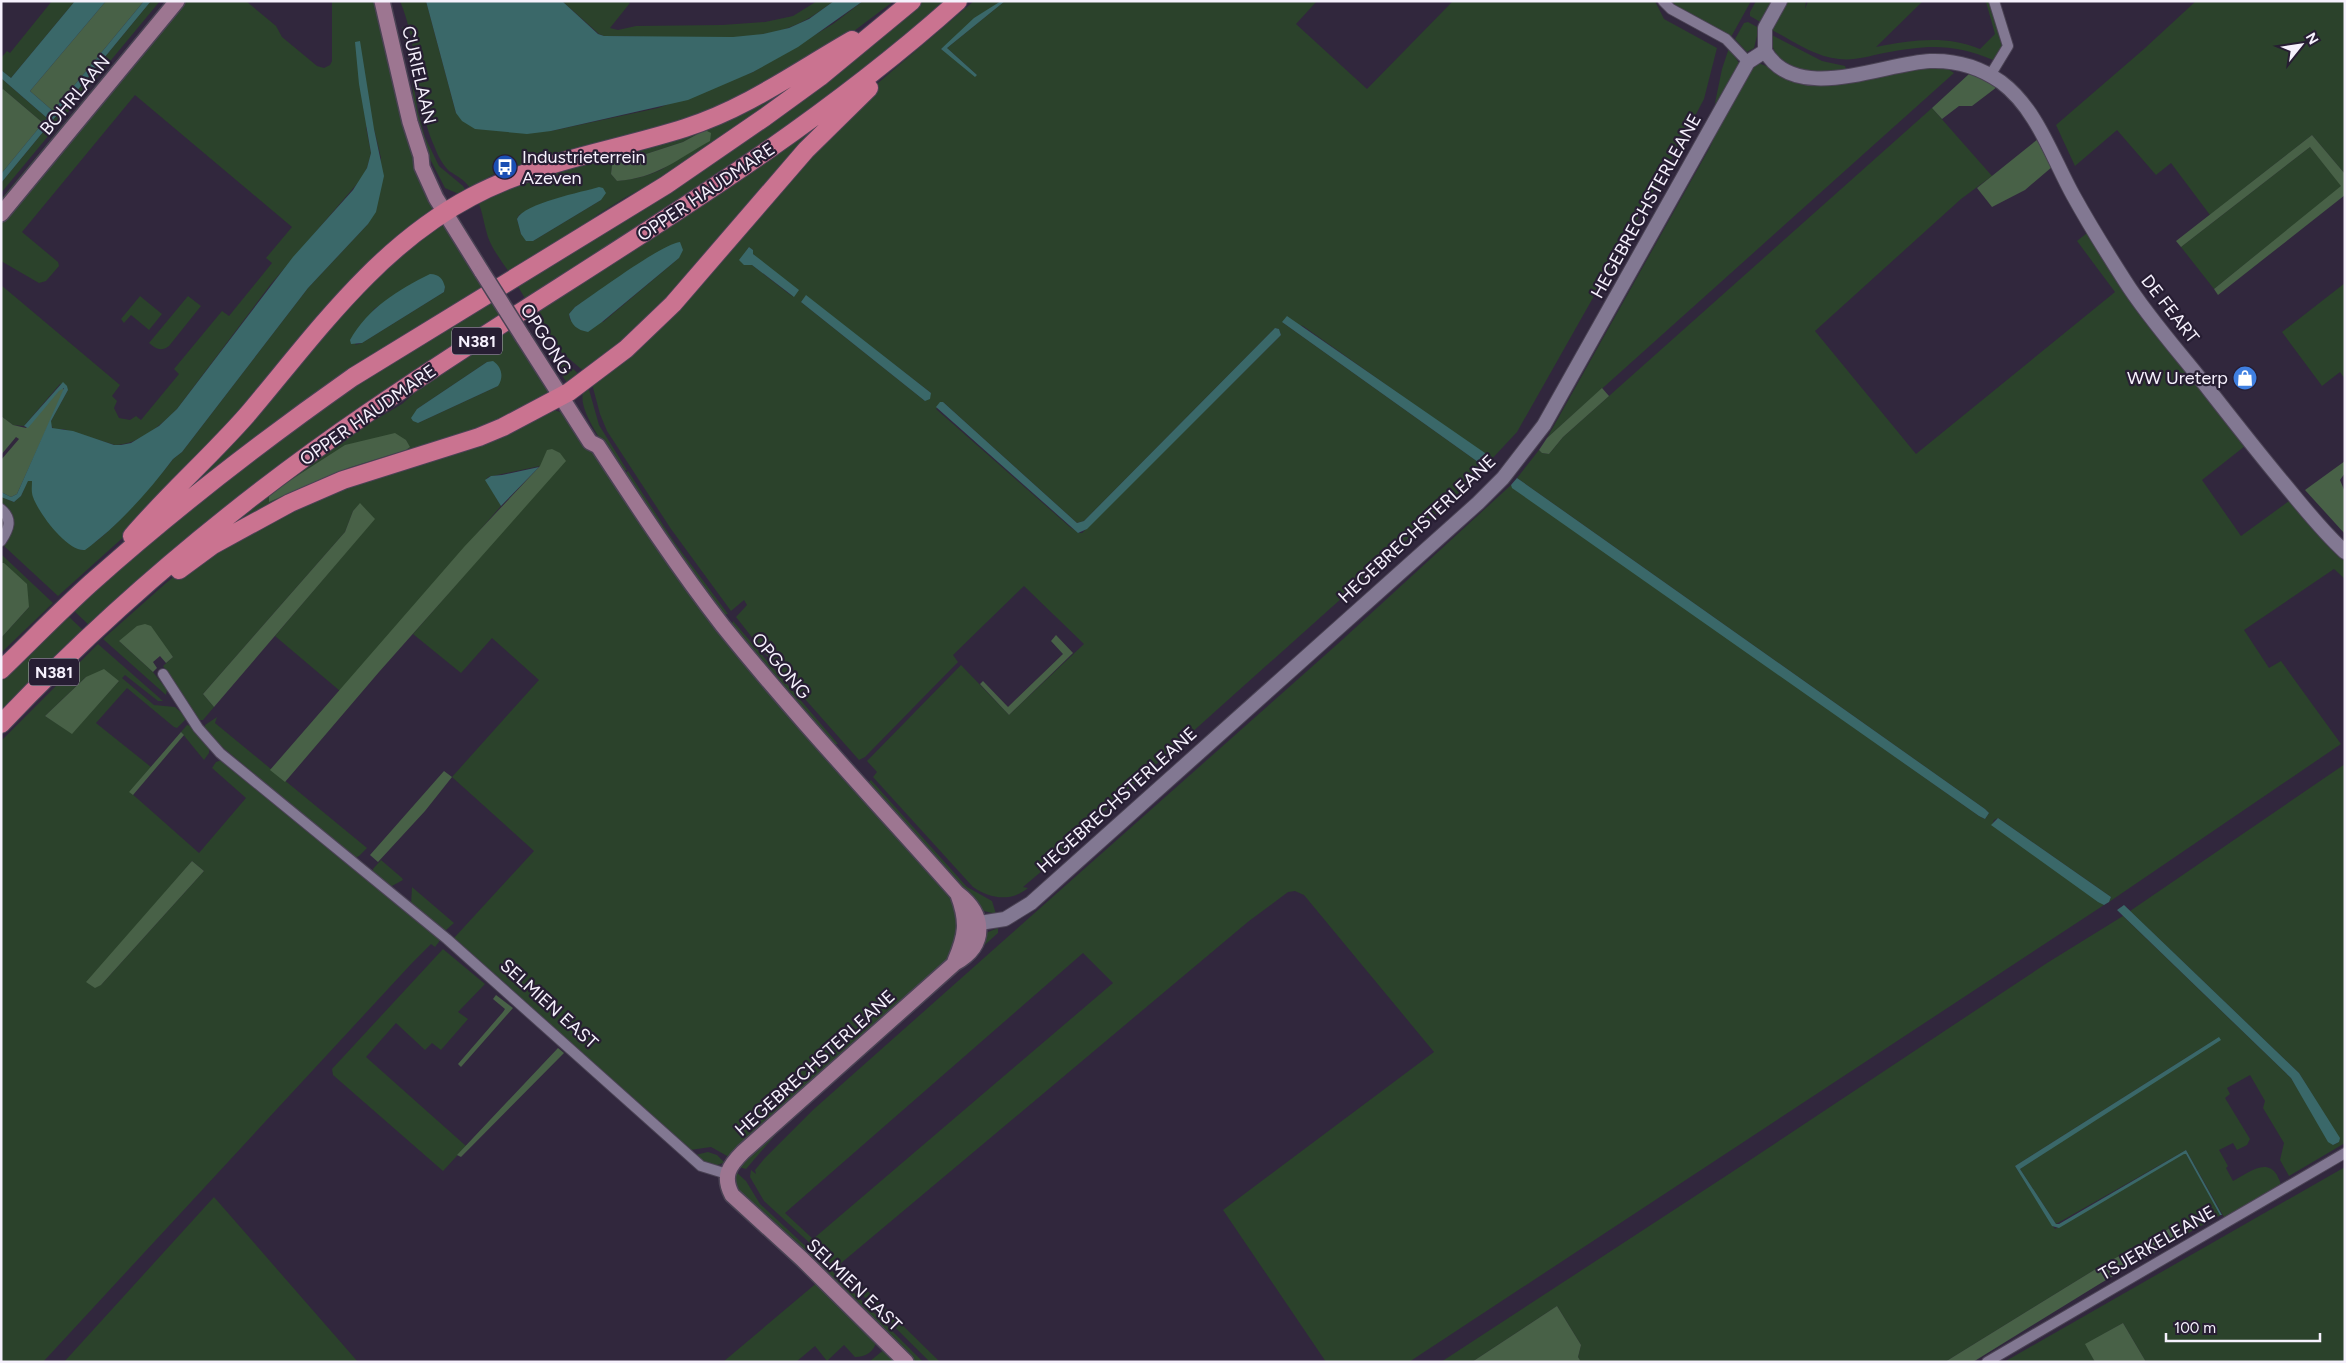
<svg xmlns="http://www.w3.org/2000/svg" width="2346" height="1363" font-family="Figtree,sans-serif">
	<rect width="100%" height="100%" fill="#31273d"/>
	<path fill="#2b422b" fill-rule="evenodd" d="M52,1H75L11,78L1,70V58L7,51L10,53Z
		M151,1H160L1,193V183Z
		M166,1H171L1,206V199Z
		M185,1H246L276,26L282,37L317,66L324,68L330,65L332,61V1H378L433,207L432,212L147,516L58,596L4,546L3,544C14,528 22,517 1,505V497L14,502L21,496L28,480L32,481C35,516 55,530 81,550C100,547 160,477 173,459L182,452L308,288L368,224L381,158L374,129L366,127L371,153L367,168L362,178L271,284L177,409C161,425 138,445 115,445L63,429L54,430L51,425V421L68,390L60,384L24,426L13,425L1,416V285L120,385L112,396L117,401L114,408L119,418L130,420L136,416L141,420L179,374L174,369L222,311L229,316L272,263L266,258L292,227L135,95L22,232L58,262L59,266L46,281L39,283L1,261V223Z
		M400,1H426L456,113L551,131L658,108L753,72L833,24L863,1H894L830,49L725,109L510,168L492,175L470,188C465,180 457,176 449,171C443,165 438,156 435,148C414,102 420,48 400,1Z
		M562,1H627L630,3L610,28L618,30L636,26L722,25L765,22L793,16L817,1H834C819,12 805,22 788,28C739,45 657,36 604,36L599,34Z
		M922,1H948L906,38L764,147L527,302L516,283L895,24Z
		M974,1H1001L941,49L977,75L947,48L1005,1H1317L1296,24L1367,89L1453,1H1655L1664,19L1717,48L1704,99L1684,137L1517,432L1489,462V458L1477,449L1303,326L1282,322L1485,467L1477,477L1103,812L1056,859L1023,887L1028,888C1011,902 990,899 973,887L873,777L877,772L867,761L961,665L1009,715L1084,644L1024,586L953,655L958,662L865,757L859,760L766,655L736,617L747,605L744,600L731,611L671,529L607,431L600,414L592,384L645,344L864,95ZM749,247L753,250V254L793,297L752,265L740,260ZM806,296L931,393L925,401L801,302ZM1275,328L1279,329L1281,335L1082,533H1079L1070,527L936,409L943,402L1077,523L1084,521Z
		M1668,1H1751L1731,37Z
		M1756,1H1774L1762,23L1750,16V12Z
		M1785,1H1806L1805,9L1808,1H1923L1876,47C1913,40 1945,35 1980,49L1995,34L1986,2L1990,1L2002,42V48L1993,60C1953,43 1927,45 1884,53C1869,56 1854,61 1839,59C1815,57 1793,41 1772,30L1771,27Z
		M2196,1H2345V174L2312,135L2210,215L2171,163L2156,175L2117,130L2075,166L2056,125L2144,49Z
		M1748,22L1759,28L1754,48L1747,52L1735,39L1744,23Z
		M402,27H404L418,112L425,137L439,166L463,186L466,191L461,195L445,188L427,153L414,114L412,76Z
		M1770,34L1822,61L1845,66L1846,69C1826,76 1794,72 1778,56C1773,50 1771,42 1770,34Z
		M1729,48L1739,63L1717,105L1715,103L1722,69Z
		M834,58L669,175L626,197L597,215L581,230L509,272C500,259 489,245 486,230C483,219 482,210 477,199L603,154ZM705,130C678,162 661,177 617,181L611,174L612,165L683,142ZM601,200L533,241L521,234L517,219L519,215L543,203Z
		M1758,63L1818,85H1834L1924,66L1945,67L1954,73L1547,438L1710,147L1725,112L1752,67Z
		M1,78L47,118L43,123L3,89L1,91Z
		M844,103L671,303L587,374L559,350L534,312ZM652,256L679,258L603,322L570,320L569,314L575,307Z
		M1932,108L1992,176L1961,199L1815,331L1916,454L2115,292L2077,241L2087,233L2245,446L2202,480L2241,536L2289,501L2345,562V579L2334,569L2244,630L2269,668L2281,661L2341,744L2109,902L2111,897L1998,818L1994,820L1992,825L2104,905L1409,1362H1326L1223,1210L1434,1052L1304,895L1295,891L1288,892L1249,921L840,1264L940,1362H930L814,1247L764,1201L750,1177L751,1170L756,1174L755,1170L764,1159L814,1109L1342,640L1511,485L1979,816L1985,819L1989,813L1985,809L1517,478L1539,450L1542,453L1549,454L1563,437L1609,396ZM1083,953L1113,983L813,1239L785,1213Z
		M2310,147L2342,186L2214,289L2181,247Z
		M442,222L483,287L147,528L354,291ZM421,279L445,287L444,292L362,343L355,345L374,309Z
		M2345,283V379L2340,372L2322,386L2282,332Z
		M140,296L162,314L149,330L131,315L124,323L121,319Z
		M188,296L201,306L169,346C161,352 156,349 149,343Z
		M491,299L503,318L91,627L72,609L190,507L306,418Z
		M509,328L552,393L544,402L211,542L241,513L355,428L375,420L402,404L435,375ZM487,362L498,386L418,423L417,409ZM406,440L409,447L406,450L348,468Z
		M536,331L550,349L581,376L568,383L565,380L535,332Z
		M588,386L599,425L627,470L624,471L615,457L613,458C604,444 569,399 588,386Z
		M550,409L564,413L604,466L603,468L612,481L952,897L961,925L951,955L946,962L729,1157L711,1147L690,1150L454,938L534,851L452,777L539,680L492,638L461,673L413,634L480,557L540,466L488,477L486,480L501,506L340,691L275,636L374,519L360,504L353,511L345,532L203,694L214,707L203,720H199L163,666L173,657L168,651L119,641L153,672L167,690L166,695L103,639L166,583L196,559L284,509Z
		M628,471L675,543L728,614L722,615L623,475Z
		M1,554L53,603L1,653V638L29,607L4,563H1Z
		M66,614L85,632L1,715V679Z
		M733,621L838,744L833,745L731,627Z
		M98,644L163,701H158L125,675L122,678L154,705L175,707L185,716V720L177,728L174,727L127,688L96,723L151,767L130,792L199,853L246,798L212,768L216,762L222,760L441,939L435,947L431,944L412,963L43,1362H1V741ZM86,677L119,681L72,733L45,716ZM192,861L204,871L101,985L141,921Z
		M217,717L215,723L367,848L359,856L355,858L220,745L205,728V725Z
		M187,725L191,726L209,748V753L204,760L181,732Z
		M2345,764V1143L2289,1176L2280,1160L2284,1143L2263,1108L2265,1101L2250,1075L2227,1088L2230,1094L2225,1098L2250,1139L2247,1145L2237,1150L2233,1143L2219,1150L2228,1166L2226,1168L2233,1181C2247,1174 2266,1157 2277,1175C2279,1180 2281,1181 2280,1186L2225,1219L2186,1150L2056,1224L2020,1169L2219,1037L2015,1166L2055,1229L2183,1154H2186L2221,1215L2183,1236L2176,1225L2099,1267L1945,1362H1581L1578,1357L1581,1345L1557,1306L1472,1362H1441L1732,1172L2047,963L2123,916L2291,1078L2333,1145L2339,1142V1138L2299,1073L2130,911Z
		M871,780L967,887L992,901L996,914L984,911L968,895L867,784Z
		M381,860L402,878L403,880L390,887L373,873V869Z
		M412,887L454,923L446,930L443,931L411,905Z
		M998,928V933L783,1126L746,1169L739,1167L740,1162L988,932Z
		M443,949L485,984L458,1012L468,1019L441,1050L432,1043L425,1050L396,1023L366,1057L466,1146L443,1171L333,1075L332,1069Z
		M708,1152L717,1155L724,1162C713,1170 704,1162 695,1155Z
		M2345,1167V1362H2146L2123,1323L2086,1344L2095,1362H2004Z
		M735,1171L746,1181L760,1204L829,1268L923,1362H912L739,1193L734,1183Z
		M214,1197L358,1362H64Z
		M819,1281L877,1340C874,1352 866,1357 855,1357L844,1345L827,1361L815,1346L796,1362H723Z
		M886,1348L900,1362H869Z"/>
	<path fill="#486147" d="M106,1H144L53,111L30,91Z
		M1969,74L1987,80L1997,87L1972,106H1959L1942,119L1932,108Z
		M3,89L43,123L1,174V91Z
		M705,130L711,133L710,141C676,160 657,178 617,181L611,174L612,165L683,142Z
		M2312,135L2345,174V195L2218,295L2214,289L2341,186L2310,147L2181,247L2176,241Z
		M2038,139L2052,167L2025,190L1992,207L1977,188Z
		M62,387L64,390L17,494L11,497L1,492V460L19,439L16,437L1,455V416L13,425L26,428Z
		M1602,388L1609,396L1563,437L1549,454L1542,453L1539,450L1547,438Z
		M395,433L406,440L410,447L406,450L348,468L269,502V494L345,445Z
		M552,449L560,453L566,461L379,672L285,782L270,770L464,547L540,466L547,450Z
		M2345,461V473L2340,480L2345,492V534L2305,490Z
		M360,503L375,519L214,707L203,694L345,532L353,511Z
		M1,563H4L27,584L29,607L1,638Z
		M145,624L151,626L173,657L166,663L160,656L153,662L157,668L153,672L119,641L137,626Z
		M1056,635L1073,653L1009,715L980,684L983,681L1008,707L1063,654L1051,641Z
		M104,669L119,681L72,734L45,716L86,677Z
		M181,732L184,735L133,795L129,792Z
		M444,771L452,777L425,811L378,862L370,855Z
		M192,861L204,871L101,985L95,988L86,982Z
		M496,995L513,1008L461,1067L458,1064L503,1012L505,1009L493,999Z
		M558,1048L564,1053L461,1157L457,1155Z
		M2176,1225L2183,1236L2101,1283L1973,1362H1945L2099,1267Z
		M1557,1306L1581,1345L1578,1357L1581,1362H1472Z
		M2123,1323L2146,1362H2095L2085,1344Z"/>
	<path fill="#3a6869" d="M75,1H106L30,91L53,111L144,1H151L1,183V174L47,118L1,78V70L11,78Z
		M426,1H562L598,34L604,36L733,37L763,34L789,28L809,19L834,1H863L798,47L753,72L688,100L551,131L527,134L475,129L462,121L456,113Z
		M1001,1H1005L947,48L977,75L975,77L941,49L974,18Z
		M360,41L374,129L384,176L376,212L368,224L308,288L182,452L173,459C149,491 118,526 85,550C67,552 38,512 33,497C31,491 32,486 32,481H28L21,496L14,502L1,497V492L11,497L17,494L64,388L59,391L28,428L24,426L63,382L67,386L68,390L51,421L52,428L73,431L114,445H121L131,443L159,426L177,409L293,257L353,190L367,168L371,153L359,84L355,42Z
		M599,187L603,188L606,193L601,200L533,241H526L521,234L517,219C524,203 583,192 599,187Z
		M680,242L683,250L679,258L602,322L588,332C577,330 571,325 569,314L575,307C596,293 660,245 680,242Z
		M749,247L753,250V254L799,290L794,297L752,265H744L739,260Z
		M430,274C439,274 443,279 445,287L444,292L362,343L351,344L350,340C368,308 398,290 430,274Z
		M806,295L931,393L930,399L925,401L801,302Z
		M1287,316L1485,453L1489,458V462L1485,467L1282,322Z
		M1275,328L1279,329L1281,335L1087,529L1078,533L936,407L940,402H943L1077,523L1084,521Z
		M493,361C502,367 504,377 498,386L418,423L413,421L411,418L417,409L487,362Z
		M539,467L501,506L485,480L491,476L502,475Z
		M1517,478L1985,809L1989,813L1985,819L1979,816L1512,488L1511,485Z
		M1998,818L2111,897L2109,902L2104,905L2098,902L1991,825Z
		M2124,905L2299,1073L2340,1138L2339,1142L2333,1145L2328,1142L2291,1078L2117,910Z
		M2219,1037L2221,1040L2020,1169L2056,1224H2059L2186,1150L2222,1215H2220L2186,1154H2184L2059,1228L2052,1226L2015,1166Z"/>
	<g fill="none" stroke-linecap="round" stroke-linejoin="round">
		<defs>
			<path id="minor" d="M1663,1L1671,9L1726,39L1748,62
				M1991,74L2008,46L1994,1
				M1,509C13,519 9,529 1,541
				M163,674L198,728L220,753L447,939L701,1166L727,1174
				M1987,1362L2345,1153"/>
			<path id="tertiary" d="M1765,51C1796,105 1884,63 1930,61C1956,60 1981,68 2001,82C2037,109 2052,157 2073,195C2089,224 2107,253 2125,281C2149,319 2182,355 2210,391C2235,423 2260,455 2286,486C2305,509 2323,532 2345,552
				M967,925L1005,919L1031,903L1478,503L1503,478L1544,425L1748,62L1765,51V28L1780,1"/>
			<path id="secondary" d="M382,1L410,122L421,156L422,167L436,198L482,272
				M1,214L177,1
				M523,337L590,442L598,446C638,507 678,568 723,626C797,718 879,805 957,893C985,914 988,945 955,963L743,1152C729,1166 722,1176 732,1195L802,1259L906,1362
				M955,961C966,935 968,922 958,895"/>
			<path id="trunk" d="M132,536C168,494 210,457 247,415C314,336 376,247 471,197C538,161 613,151 685,128C747,108 796,72 852,40
				M179,570L213,545L290,503L343,480L479,437L503,427L569,392L626,349L673,304L806,150L869,88
				M1,670C31,641 60,611 91,583C174,509 262,441 353,377L666,185L765,117L820,77L912,1
				M1,724C112,607 236,503 369,412C566,276 779,162 958,1"/>
		</defs>
		<use href="#minor" stroke="#4a4254" stroke-width="12"/>
		<use href="#tertiary" stroke="#4a4254" stroke-width="16"/>
		<use href="#secondary" stroke="#4a4254" stroke-width="18"/>
		<use href="#trunk" stroke="#4a4254" stroke-width="20"/>
		<use href="#minor" stroke="#827892" stroke-width="10"/>
		<use href="#tertiary" stroke="#827892" stroke-width="14"/>
		<use href="#secondary" stroke="#9d7691" stroke-width="15"/>
		<use href="#trunk" stroke="#ca7390" stroke-width="18"/>
		<defs>
			<path id="secondary-bridge" d="M482,272L523,337"/>
		</defs>
		<use href="#secondary-bridge" stroke="#4a4254" stroke-width="18" stroke-linecap="butt"/>
		<use href="#secondary-bridge" stroke="#9d7691" stroke-width="15"/>
	</g>
	<defs>
		<symbol id="bus-disc" viewBox="-11 -11 22 22"><circle r="9.5" fill="#1a4fb4" stroke="#271e33"/><path d="M-5-6H5V4H4V6H2V4H-2V6H-4V4H-5ZM-3.5-4V0h7V-4ZM-3.5 1.2v1.5H-2V1.2ZM2 1.2v1.5H3.5V1.2Z" fill="#fff"/></symbol>
		<symbol id="shop-disc" viewBox="-11 -11 22 22"><circle r="9.5" fill="#3f7fe0" stroke="#271e33"/><path d="M-5-2.5h2.3a2.7 3.5 0 0 1 5.4 0H5L5.5 6h-11ZM-1.5-2.5h3a1.5 2.3 0 0 0-3 0Z" fill="#fff"/></symbol>
	</defs>
	<g fill-rule="evenodd">
		<use href="#bus-disc" x="491" y="153" width="28" height="28"/>
		<use href="#shop-disc" x="2231" y="364" width="28" height="28"/>
	</g>
	<g text-anchor="middle" stroke-width="4.5" stroke-linejoin="round" paint-order="stroke">
		<g fill="#271e33" stroke="#b8b2c0" stroke-width="1">
			<rect x="452" y="327.5" width="50" height="27" rx="4"/>
			<rect x="29" y="658.5" width="50" height="27" rx="4"/>
		</g>
		<g font-size="16" font-weight="bold" fill="#f6f1fd">
			<text x="477" y="347">N381</text>
			<text x="54" y="678">N381</text>
		</g>
		<g font-size="18" fill="#f6f1fd" stroke="#271e33">
			<text transform="translate(419 75) rotate(77)" y="6">CURIELAAN</text>
			<text transform="translate(75 95) rotate(-50)" y="6">BOHRLAAN</text>
			<text transform="translate(706 192) rotate(-34)" y="6">OPPER HAUDMARE</text>
			<text transform="translate(1646 206) rotate(-61)" y="6">HEGEBRECHSTERLEANE</text>
			<text transform="translate(2170 309) rotate(52)" y="6">DE FEART</text>
			<text transform="translate(546 339) rotate(58)" y="6">OPGONG</text>
			<text transform="translate(368 415) rotate(-35)" y="6">OPPER HAUDMARE</text>
			<text transform="translate(1417 529) rotate(-43)" y="6">HEGEBRECHSTERLEANE</text>
			<text transform="translate(781 666) rotate(50)" y="6">OPGONG</text>
			<text transform="translate(1117 800) rotate(-42)" y="6">HEGEBRECHSTERLEANE</text>
			<text transform="translate(549 1004) rotate(42)" y="6">SELMIEN EAST</text>
			<text transform="translate(815 1063) rotate(-42)" y="6">HEGEBRECHSTERLEANE</text>
			<text transform="translate(2157 1243) rotate(-30)" y="6">TSJERKELEANE</text>
			<text transform="translate(854 1285) rotate(44)" y="6">SELMIEN EAST</text>
		</g>
		<g font-size="18" fill="#f6f1fd" stroke="#271e33" text-anchor="start">
			<text x="522" y="163">Industrieterrein<tspan x="522" dy="21">Azeven</tspan></text>
			<text x="2228" y="384" text-anchor="end">WW Ureterp</text>
		</g>
	</g>
	<rect width="2346" height="1363" fill="none" stroke="#f6f1fd" stroke-width="5"/>
	<g transform="translate(2301 45) rotate(60)" stroke="#271e33" stroke-width="4" paint-order="stroke">
	<path d="M0-4L9 19L0 12L-9 19Z" fill="#f6f1fd"/>
	<text y="-8" font-size="14" font-weight="bold" text-anchor="middle" fill="#f6f1fd">N</text>
	</g>
	<path d="M2166 1333v8h154v-8" fill="none" stroke="#f6f1fd" stroke-width="2.5"/>
	<text x="2174" y="1333" font-size="15" fill="#f6f1fd" stroke="#271e33" stroke-width="4" paint-order="stroke">100 m</text>
</svg>
